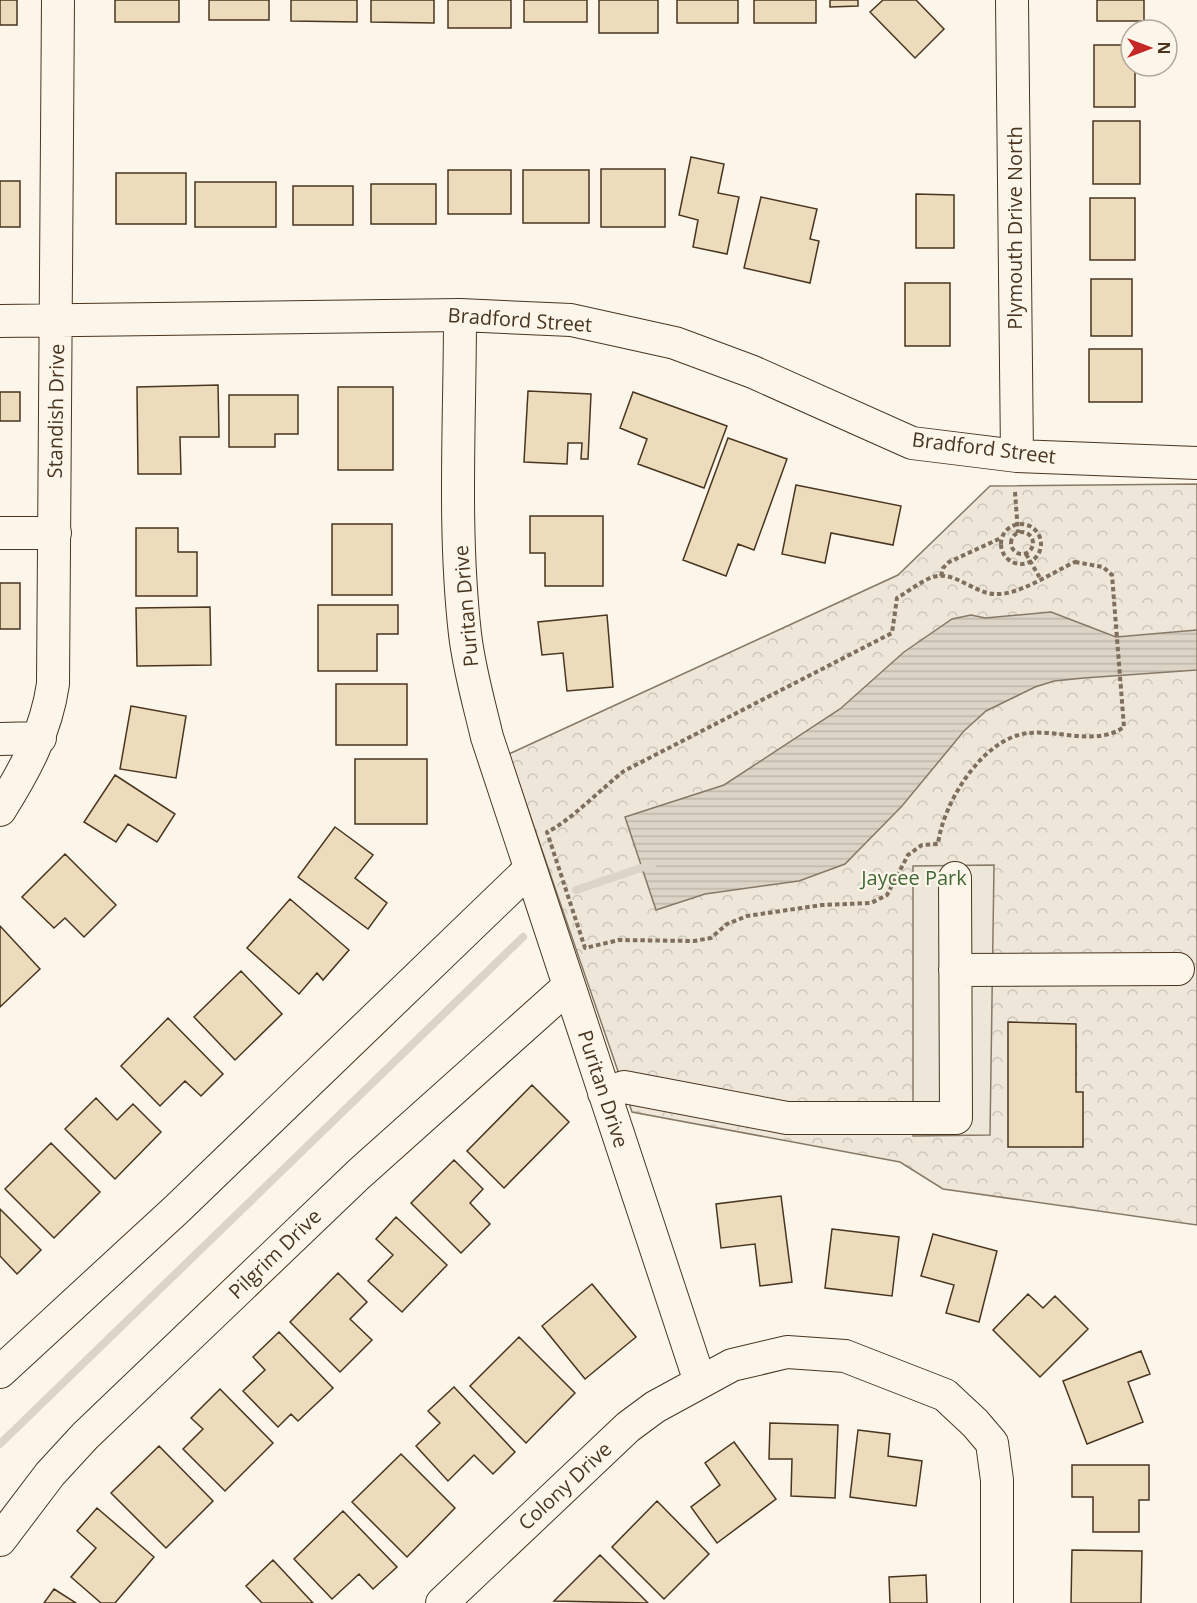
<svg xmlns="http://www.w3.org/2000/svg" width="1197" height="1603" font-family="'Open Sans',sans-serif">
	<defs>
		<pattern id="forest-crowns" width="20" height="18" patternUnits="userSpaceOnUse" patternTransform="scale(1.5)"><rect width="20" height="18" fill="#ede6d9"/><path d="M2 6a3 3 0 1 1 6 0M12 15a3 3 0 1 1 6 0" fill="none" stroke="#cdc6ba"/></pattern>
		<pattern id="water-rules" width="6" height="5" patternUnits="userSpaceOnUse" patternTransform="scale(1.5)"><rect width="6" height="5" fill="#dcd4c6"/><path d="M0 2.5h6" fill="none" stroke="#beb7aa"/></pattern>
	</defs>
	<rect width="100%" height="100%" fill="#fbf6e9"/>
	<path fill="url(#forest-crowns)" stroke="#887966" stroke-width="1.5" d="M1197,484V1225L943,1189L900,1162L632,1112L509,754L898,575L990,486Z"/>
	<path fill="#ede7d9" stroke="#887966" stroke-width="1.5" d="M994,865L990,1135L913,1136V866Z"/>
	<path fill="url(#water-rules)" stroke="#887966" stroke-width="1.5" d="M1051,612L1116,637L1197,630V670L1084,678L1054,681L1035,687L986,711L964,731L902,806L845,864L799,881L705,894L656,910L625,817L724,785L840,709L904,652L952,619L971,615L985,618Z"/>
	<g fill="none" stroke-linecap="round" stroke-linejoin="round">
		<path stroke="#dcd4c6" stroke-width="8" d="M576,890L653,864
			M0,1444L523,937"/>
	</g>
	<path fill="#ecdcbc" stroke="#4a3520" stroke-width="1.5" d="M0,0H17V25H0Z
		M115,0H179V22H115Z
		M209,0H269V20H209Z
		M291,0H357V22L291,21Z
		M371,0H434V23L371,22Z
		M448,0H511V28H448Z
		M524,0H587V22H524Z
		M599,0H658V33H599Z
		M677,0H738V23H677Z
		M754,0H816V23H754Z
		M830,0H858V6L830,7Z
		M883,0H916L944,29L915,58L870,12Z
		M1097,0H1144V21H1097Z
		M1094,45H1131V66H1135V107H1094Z
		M1093,121H1140V184H1093Z
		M691,157L724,164L718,193L739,197L727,254L693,247L698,220L679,215Z
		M601,169H665V227H601Z
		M448,170H511V214H448Z
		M523,170H589V223H523Z
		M116,173H186V224H116Z
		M0,181H20V227H0Z
		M195,182H276V227H195Z
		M371,184H436V224H371Z
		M293,186H353V225H293Z
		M916,194L954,195V248H916Z
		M761,197L817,209L810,239L819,241L810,283L744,268Z
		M1090,198H1135V260H1090Z
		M1091,279H1132V336H1091Z
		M905,283H950V346H905Z
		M1089,349H1142V402H1089Z
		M218,385L219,437H180L181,474H138L137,387Z
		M338,387H393V470H338Z
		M528,391L591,394L588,459H581L582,443H568L567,464L524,462Z
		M0,392H20V421H0Z
		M633,392L727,426L704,488L638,464L647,439L620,428Z
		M229,395H298V434H275V447H229Z
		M728,438L787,459L754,550L738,544L726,576L683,560Z
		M796,485L901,506L893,545L831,533L825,563L782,554Z
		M530,516H603V586H545V553H530Z
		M332,524H392V595H332Z
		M136,528H178V552H197V596H136Z
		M0,583H20V629H0Z
		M318,605H398V634H377V671H318Z
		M210,607L211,665L137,666L136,608Z
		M607,615L613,687L567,691L563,653L542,655L538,622Z
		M336,684H407V745H336Z
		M131,706L186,716L176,778L120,769Z
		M355,759H427V824H355Z
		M115,775L175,814L157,842L128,824L116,842L84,822Z
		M335,827L373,855L355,878L387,903L368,929L298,877Z
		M65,854L116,905L84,937L65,918L54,928L22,897Z
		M290,899L349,950L323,980L317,973L299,994L247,948Z
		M0,926L40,969L0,1007Z
		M241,971L282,1014L235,1060L194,1017Z
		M168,1018L223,1074L201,1096L185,1081L160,1106L121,1066Z
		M1008,1022L1076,1024V1092H1083V1147H1008Z
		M532,1085L569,1122L504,1188L467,1151Z
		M96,1098L117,1120L133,1104L161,1132L115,1179L65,1129Z
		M51,1143L100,1192L54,1238L5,1189Z
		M454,1160L483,1189L470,1203L490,1224L461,1253L411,1203Z
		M781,1196L792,1282L760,1286L755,1244L721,1248L716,1204Z
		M0,1209L41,1250L17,1274L0,1256Z
		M396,1217L447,1265L402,1312L368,1281L393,1255L376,1239Z
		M832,1229L899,1237L892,1296L825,1288Z
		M933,1234L997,1251L979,1322L946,1313L954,1285L921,1276Z
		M338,1273L367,1302L350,1319L372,1340L340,1372L290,1322Z
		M592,1284L636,1337L585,1379L542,1326Z
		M1028,1294L1043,1308L1055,1296L1088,1329L1040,1377L993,1330Z
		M279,1332L333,1388L298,1421L291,1414L278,1427L243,1391L265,1370L253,1357Z
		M519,1337L575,1393L526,1443L470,1386Z
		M1141,1351L1150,1374L1128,1382L1143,1422L1087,1444L1063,1381Z
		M454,1387L515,1452L493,1474L474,1455L448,1481L416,1446L440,1423L428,1411Z
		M220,1389L273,1443L225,1491L183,1449L203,1429L191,1418Z
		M770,1423L838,1425L835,1498L791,1496L792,1459H769Z
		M858,1430L890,1434L888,1456L922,1461L916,1506L850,1497Z
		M734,1442L776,1499L717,1543L691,1507L720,1485L705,1463Z
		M159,1446L213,1501L166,1548L111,1493Z
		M401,1454L455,1508L407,1557L352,1502Z
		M1072,1465H1149V1500H1139V1532H1093V1497H1072Z
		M657,1501L709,1554L664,1599L612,1547Z
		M97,1508L154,1557L115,1603H101L71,1577L96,1548L77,1531Z
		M343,1511L397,1567L373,1589L359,1574L332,1599L294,1559Z
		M1072,1550L1142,1551L1141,1603H1071Z
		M600,1555L648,1603L554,1601Z
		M273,1560L313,1603H262L246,1586Z
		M926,1575L927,1603H890L889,1577Z
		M54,1589L76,1603H44Z"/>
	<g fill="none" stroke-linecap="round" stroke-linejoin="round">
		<defs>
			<path id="minor" d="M1012,0L1017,456
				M460,315C460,420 453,529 465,634C469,669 479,703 487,737L700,1382
				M0,321L460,315L571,320L675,343L753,372L912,443L1017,456L1197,463
				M0,533H55
				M0,739L40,738
				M0,810C25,770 46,732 53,684L58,0
				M955,970L1178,969
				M604,1093L624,1087L787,1118H956L955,878
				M0,1372L177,1209L530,869
				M0,1540L50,1474L85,1436L359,1174L569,986
				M442,1603L628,1427L655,1407L732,1365L787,1352L845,1356L945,1395L975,1423L992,1443L997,1480V1603"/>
		</defs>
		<use href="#minor" stroke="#4a3520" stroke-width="34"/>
		<path stroke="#7f6f5c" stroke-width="4" stroke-dasharray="4.5 3" stroke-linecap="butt" d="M1015,492L1018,533
			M1001 544a20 20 0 1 1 40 0a20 20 0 1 1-40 0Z
			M1011 543a11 11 0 1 1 22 0a11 11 0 1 1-22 0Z
			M1026,554L1040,578
			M1075,562L1103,567L1112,575L1124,727C1097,746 1060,730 1029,733C983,737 943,803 938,844L922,845L908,855L887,895L871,903L822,905L747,916L727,924L711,938L694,941L619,940L585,948L547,832C568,823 603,787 624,771L892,633L897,598C909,591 921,581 933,577C953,570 974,593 994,594C1018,596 1053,572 1075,562Z
			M941,576L943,568L949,562L1001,538"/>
		<use href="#minor" stroke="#fbf6e9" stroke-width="32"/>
	</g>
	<g text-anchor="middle" stroke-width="4.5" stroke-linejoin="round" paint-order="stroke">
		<g font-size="20" fill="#4a3520" stroke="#fbf6e9">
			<text transform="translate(1015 228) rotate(-90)" y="7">Plymouth Drive North</text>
			<text transform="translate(520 320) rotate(4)" y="7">Bradford Street</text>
			<text transform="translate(56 411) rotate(-89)" y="7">Standish Drive</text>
			<text transform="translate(984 448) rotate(7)" y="7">Bradford Street</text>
			<text transform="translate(466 606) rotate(-95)" y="7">Puritan Drive</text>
			<text transform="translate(603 1089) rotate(72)" y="7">Puritan Drive</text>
			<text transform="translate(275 1254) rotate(-44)" y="7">Pilgrim Drive</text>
			<text transform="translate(565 1486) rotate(-43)" y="7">Colony Drive</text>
		</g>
		<g font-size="20" fill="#436837" stroke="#fbf6e9">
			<text x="914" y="885">Jaycee Park</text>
		</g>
	</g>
	<g transform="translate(1149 48) rotate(90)"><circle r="28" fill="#fbf6e9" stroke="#b4a999" stroke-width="1.5"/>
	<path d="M0-4.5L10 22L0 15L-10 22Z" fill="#c62828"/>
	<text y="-9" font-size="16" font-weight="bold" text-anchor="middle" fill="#4a3520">N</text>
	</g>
</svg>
